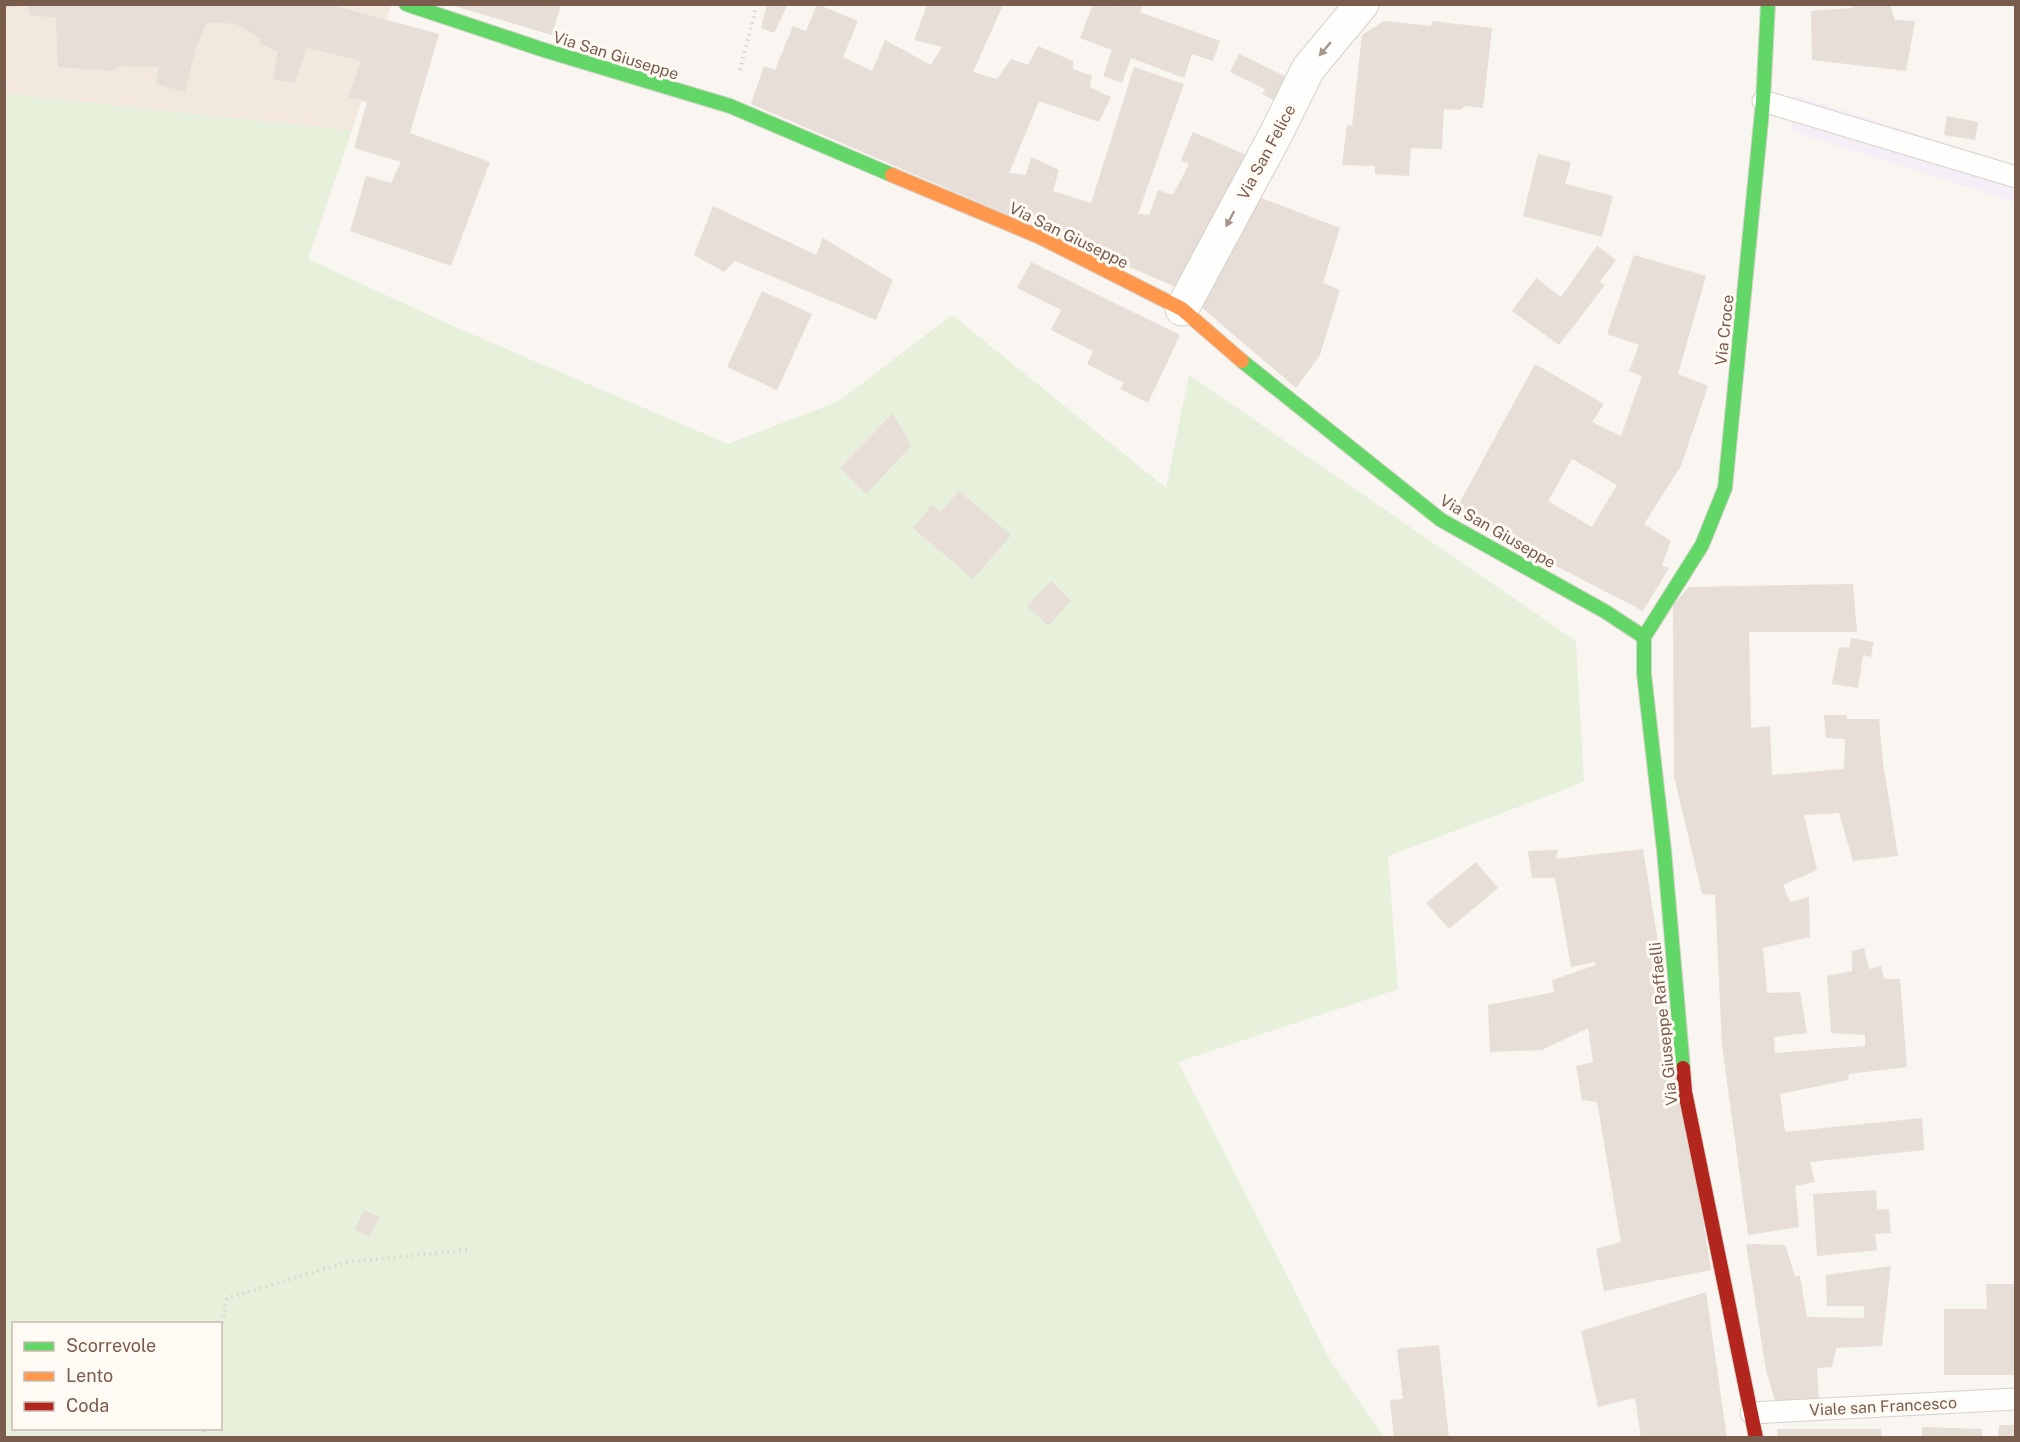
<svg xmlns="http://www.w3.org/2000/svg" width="2020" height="1442" font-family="'Public Sans',sans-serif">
	<rect width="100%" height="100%" fill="#f9f5f0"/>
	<path fill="#f2e8de" d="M4,5H391L352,131L11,94L5,96Z"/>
	<path fill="#f6eef6" d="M1794,95L2015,165V202L1792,131Z"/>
	<path fill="#e7f0db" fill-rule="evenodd" d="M11,94L352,131L308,259L455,327L728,444L839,401L952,315L1166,488L1189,375L1576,641L1584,782L1388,856L1398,989L1178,1062L1330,1360L1384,1437H5L4,96ZM14,1324H220V1428H14Z"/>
	<path fill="#e6ded7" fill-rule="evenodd" d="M4,4H21V6L4,8Z
		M447,4H559L561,5L552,35Z
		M767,4H788L774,33L761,28Z
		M817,4L858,21L843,57L872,71L885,40L931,65L942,47L914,40L927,5H1003L973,72L997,79L1011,59L1028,65L1038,46L1073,61V69L1092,76L1090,87L1111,97L1099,122L1039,101L1009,173L1026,175L1031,157L1059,170L1053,191L1091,203L1134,67L1184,84L1138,214L1149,215L1158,190L1173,195L1189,164L1181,160L1193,132L1249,156L1176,287L751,104L764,66L775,70L793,26L806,31Z
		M1093,4H1109L1115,7V4H1143L1140,12L1220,41L1213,61L1192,54L1184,78L1131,58L1122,83L1103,76L1112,50L1080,38Z
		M1855,4H1890L1895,20L1915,21L1906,71L1812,60L1811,11L1851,8Z
		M28,5H331L439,34L410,133L490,162L451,266L350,231L366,176L391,183L401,162L354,148L367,102L348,97L361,61L307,48L295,83L273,79L278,52L258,43L261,39L236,24L207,22L195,50L185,92L156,84L159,67L120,66L113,71L58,67L56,18L30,15Z
		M1384,21L1431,26L1432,21L1492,28L1483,108L1465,106L1461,110L1444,109L1442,149L1411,148L1409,176L1375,174V166L1342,165L1347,125L1352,126L1362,35Z
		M1239,54L1287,77L1275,101L1262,94L1265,89L1230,72Z
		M1947,116L1978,122L1975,140L1944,135Z
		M1538,154L1571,162L1565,184L1613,196L1602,237L1523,216Z
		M1248,193L1340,228L1323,283L1340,290L1320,355L1296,388L1194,301Z
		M713,206L816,255L823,238L893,280L876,320L735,261L724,272L694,255Z
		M1597,246L1616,260L1600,282L1605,285L1559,345L1512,311L1536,278L1561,297Z
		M1634,255L1706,276L1678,374L1708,386L1681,466L1644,524L1671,541L1662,565L1669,568L1643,611L1454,513L1535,364L1604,404L1592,422L1621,436L1642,376L1629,371L1639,345L1607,334ZM1572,459L1617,485L1592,527L1548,501Z
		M1031,262L1180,335L1148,403L1120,389L1124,383L1087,364L1093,351L1051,330L1061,310L1017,288Z
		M762,291L812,314L777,390L727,367Z
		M893,413L911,446L866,494L840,468Z
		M959,491L1011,535L973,579L913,528L932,505L941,512Z
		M1051,581L1071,601L1048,626L1027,606Z
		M1853,584L1857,632H1749L1751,728L1770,726L1772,775L1844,769L1845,739L1826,738L1824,715H1847V719H1879L1883,763L1898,856L1853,861L1839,813L1804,815L1817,870L1783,885L1790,902L1809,897L1810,937L1763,948L1767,993L1800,992L1807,1033L1774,1037L1775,1053L1865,1046V1035L1831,1033L1827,976L1852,971V951L1864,948L1869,969L1881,966L1884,979H1900L1907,1067L1849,1074L1848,1080L1780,1094L1785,1132L1922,1118L1924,1150L1810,1162L1815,1182L1795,1186L1799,1227L1748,1235L1722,1045L1715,895L1702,894L1674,776L1673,605L1689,587Z
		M1851,638L1874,642L1871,657L1863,655L1858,688L1832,684L1839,647L1849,648Z
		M1643,849L1711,1270L1604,1291L1596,1249L1621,1242L1597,1102L1582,1100L1576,1066L1593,1062L1588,1028L1542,1050L1490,1052L1488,1005L1554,992L1552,980L1596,965L1595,962L1571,967L1555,878H1532L1528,851L1558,850L1556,859Z
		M1476,862L1498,888L1449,929L1426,903Z
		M1876,1190L1877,1210L1889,1209L1891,1233L1875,1234L1877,1250L1817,1256L1813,1194Z
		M364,1210L380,1217L369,1237L355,1230Z
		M1746,1244L1785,1245L1795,1276H1800L1807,1317L1864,1318V1306H1827L1826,1275L1891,1266L1882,1346L1836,1348L1832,1367L1817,1368L1819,1399L1775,1401L1766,1370Z
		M1986,1284H2016V1375H1944V1309H1987Z
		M1706,1292L1727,1438H1641L1635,1398L1598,1407L1581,1331Z
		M1439,1345L1449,1438H1394L1390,1400L1403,1399L1397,1349Z
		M1999,1425H2016V1438H1998Z
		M1922,1427L1982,1429V1438H1922Z
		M1777,1429H1881L1882,1438H1778Z"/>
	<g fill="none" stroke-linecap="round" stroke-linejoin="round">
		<defs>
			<path id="lane" d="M1763,101L2016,177
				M1751,1413L2016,1399"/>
			<path id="street" d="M1182,309L1276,134L1308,69L1362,4"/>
			<path id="fast" d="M406,4L544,50L730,106L892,175
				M1242,361L1441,520L1606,612L1644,637
				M1644,637V674L1664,850L1683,1068
				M1644,637L1702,545L1725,488L1763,101L1768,4"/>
			<path id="slow" d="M892,175L1040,237L1182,309L1242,361"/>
			<path id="jam" d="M1683,1068L1685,1092L1756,1438"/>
		</defs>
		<use href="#lane" stroke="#d7d1cb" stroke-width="23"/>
		<use href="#street" stroke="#d7d1cb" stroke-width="35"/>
		<use href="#fast" stroke="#d9d2cb" stroke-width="16"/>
		<use href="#slow" stroke="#d9d2cb" stroke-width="16"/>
		<use href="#jam" stroke="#d9d2cb" stroke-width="16"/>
		<path stroke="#dcd5d0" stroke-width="4" stroke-dasharray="1.5 4.5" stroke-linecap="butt" d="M740,70L757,4
			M220,1335L227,1298L347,1262L467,1250
			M202,1438L204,1428"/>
		<use href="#lane" stroke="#fefefd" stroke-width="21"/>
		<use href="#street" stroke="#fefefd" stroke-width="33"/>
		<use href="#fast" stroke="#63d668" stroke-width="14"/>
		<use href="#slow" stroke="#ff974d" stroke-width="14"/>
		<use href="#jam" stroke="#b3261e" stroke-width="14"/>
	</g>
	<defs><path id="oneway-solid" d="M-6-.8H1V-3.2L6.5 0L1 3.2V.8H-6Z" transform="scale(1.5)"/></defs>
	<g fill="#a8958b">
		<use href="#oneway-solid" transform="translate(1325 49) rotate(130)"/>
		<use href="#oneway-solid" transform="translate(1230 219) rotate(118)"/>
	</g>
	<g text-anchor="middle" stroke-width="6" stroke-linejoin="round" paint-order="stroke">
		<g font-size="16" fill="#7a5c4d" stroke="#fffaf3">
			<text transform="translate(616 55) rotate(17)" y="6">Via San Giuseppe</text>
			<text transform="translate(1266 152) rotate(-62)" y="6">Via San Felice</text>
			<text transform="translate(1069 235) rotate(26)" y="6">Via San Giuseppe</text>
			<text transform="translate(1724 330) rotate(-84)" y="6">Via Croce</text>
			<text transform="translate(1498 531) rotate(30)" y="6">Via San Giuseppe</text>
			<text transform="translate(1663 1024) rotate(-96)" y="6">Via Giuseppe Raffaelli</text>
			<text transform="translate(1883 1406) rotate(-3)" y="6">Viale san Francesco</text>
		</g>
	</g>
	<rect width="2020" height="1442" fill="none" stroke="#7a5c4d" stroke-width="12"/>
	<rect x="12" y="1322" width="210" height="108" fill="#fffaf3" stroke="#cabbb1" stroke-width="1.5"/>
	<rect x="24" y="1342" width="30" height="9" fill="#63d668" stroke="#cabbb1" stroke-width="1.5"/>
	<text x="66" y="1352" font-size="18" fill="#7a5c4d">Scorrevole</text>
	<rect x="24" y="1372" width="30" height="9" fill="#ff974d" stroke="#cabbb1" stroke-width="1.5"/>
	<text x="66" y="1382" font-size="18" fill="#7a5c4d">Lento</text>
	<rect x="24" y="1402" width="30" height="9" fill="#b3261e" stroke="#cabbb1" stroke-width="1.5"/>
	<text x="66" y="1412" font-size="18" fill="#7a5c4d">Coda</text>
</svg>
